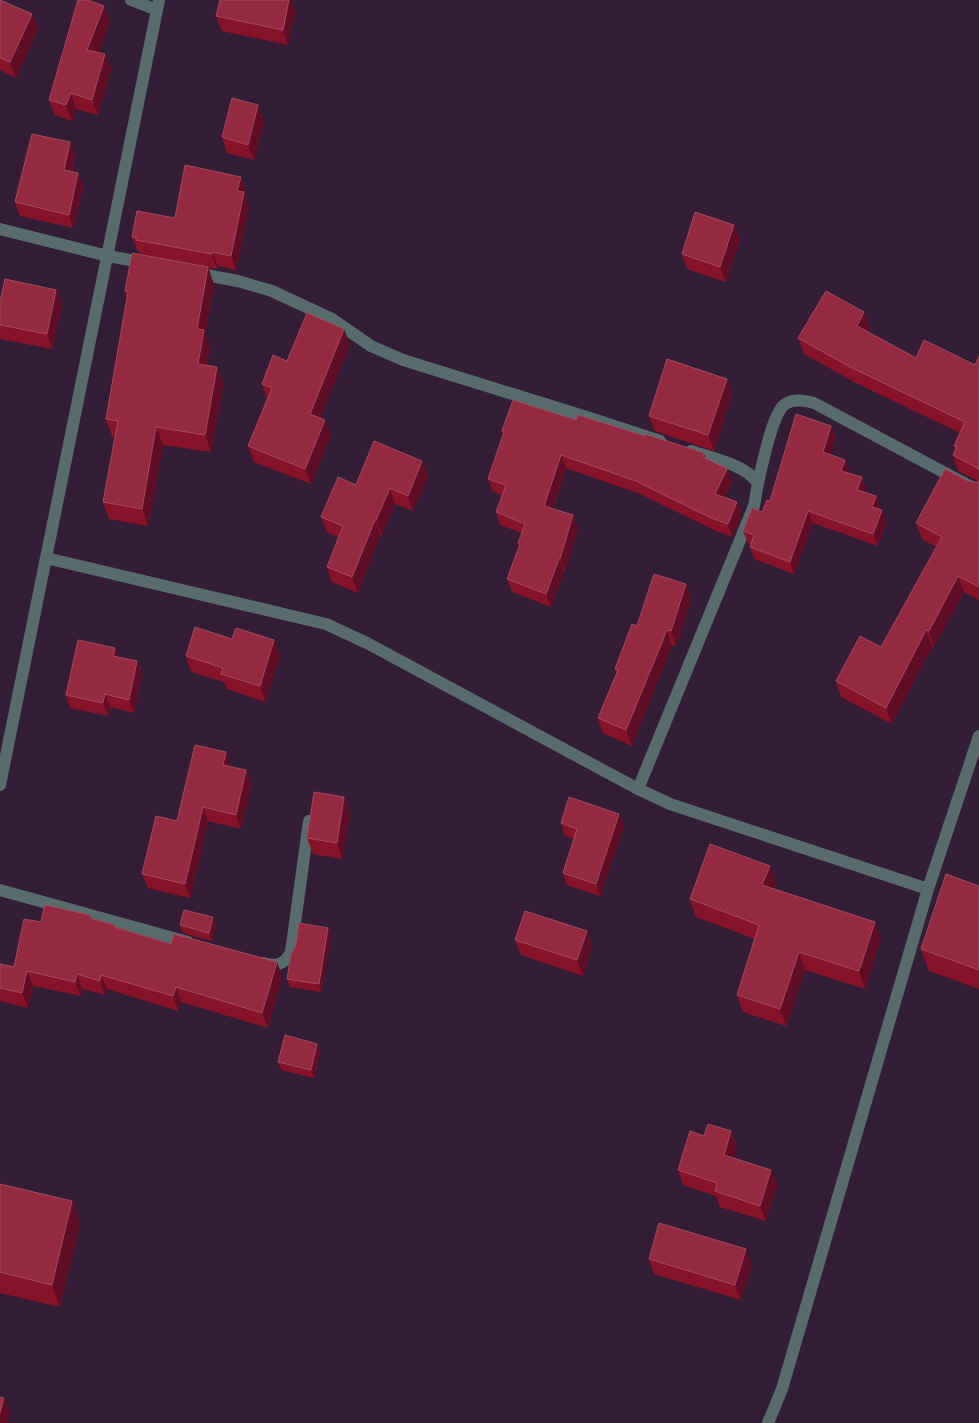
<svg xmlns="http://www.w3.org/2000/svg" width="979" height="1423" font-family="Arial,sans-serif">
	<rect width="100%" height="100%" fill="#341e37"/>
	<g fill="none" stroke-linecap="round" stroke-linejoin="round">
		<path stroke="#586c6e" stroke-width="12" d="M131,0L157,10
			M0,229L108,256L146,263
			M195,273L238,281L272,291L332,319L371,346L403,360L590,418L660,441
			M758,483C762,466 772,415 784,405C793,398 804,400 814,403L979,491
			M46,558L326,624L367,643L638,789L670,804L928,889
			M0,785L159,0
			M638,789L754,506L758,483C743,463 713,459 691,451
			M0,890L188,942
			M263,963C276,967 284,965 291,952L309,821
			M768,1423L782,1389L928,889L979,736"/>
	</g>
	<path fill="#871329" d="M0,0L38,29L16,78L0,70Z
		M220,0H291L295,12L288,45L222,31L216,16Z
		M104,6L110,22L98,52L105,54L111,70L98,115L76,109L72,121L55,115L49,100Z
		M264,120L254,160L227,153L222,137Z
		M70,142L75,155L72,172L83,186L73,228L20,216L15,202Z
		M246,191L245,195L249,207L236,270L218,266L217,269L141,254L140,252L138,251L132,237L175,218Z
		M740,240L726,282L687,269L682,254Z
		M208,267L214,285L205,335L210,347L207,365L217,367L223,385L211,452L163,445L148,526L109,519L103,502L115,437L112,436L106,419L127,297L125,291Z
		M56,290L62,305L52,349L0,339V298Z
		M870,328L868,332L916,358L975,365L979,356V600L964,592L934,647L932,646L892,724L841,697L836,681L881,647L936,547L922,539L916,523L970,482H977L978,481L958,471L953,455L955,450L954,446L960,433L856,383L804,354L798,338Z
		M350,344L320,418L331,435L311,484L254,462L248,446L267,399L262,384L287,361Z
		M727,379L732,394L714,451L655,431L649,416Z
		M576,420L645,436L704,453L706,459L732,482L725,497L737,502L742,515L732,537L716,531L640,494L566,468L553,509L573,515L578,528L565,572H564L551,607L512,592L507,579L519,547L518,543L522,533L500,525L496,512L502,495L493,492L488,479L503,434L502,431Z
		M831,426L835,438L830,454L845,460L849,472V473L862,477L866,489L865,493L876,496L880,508V509L886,522L878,546L813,523L794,574L754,559L750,547L751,544L748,543L743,531L762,512Z
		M422,461L428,476L413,511L395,504L382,535H380L358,593L332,582L327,567L338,537L327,532L321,517L356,485Z
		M691,600L676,646L672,645L632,746L603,733L598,718L617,672L615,669L637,626Z
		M232,639L274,640L280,656L265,702L227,689L224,682L191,672L186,656Z
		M115,648L118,657L137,661L142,674L134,713L110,707L108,716L70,708L66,695Z
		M231,767L246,770L251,784L241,829L208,821L190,898L148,888L142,874L177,821Z
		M344,797L350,812L342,859L313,854L307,838Z
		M619,814L624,826L600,896L567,885L563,873L574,838L565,836L561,823Z
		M776,883L774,889L875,922L881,939L865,989L805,970L786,1026L743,1012L737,995L755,939L696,917L690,899Z
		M979,886V989L929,971L921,949Z
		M90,915L91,918L116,927L171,944L277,962L282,977L268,1028L181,1002L178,1011L107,989L105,995L82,989L81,996L33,986L28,1008L0,1001V964L14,967Z
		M213,917L216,925L212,941L183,933L180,925Z
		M587,931L592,947L583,976L521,955L515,940Z
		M331,936L321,992L290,987L287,979L296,945Z
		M317,1044L320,1052L314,1078L281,1070L278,1062Z
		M731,1131L737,1147L733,1158L777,1185L766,1221L720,1207L716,1196L683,1185L678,1170L704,1136Z
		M0,1184L72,1201L80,1223L60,1307L0,1293Z
		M649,1259L752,1265L741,1300L654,1274Z"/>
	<path fill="#600e25" d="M289,0H291L295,12L288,45L283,30Z
		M104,6L110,22L93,65L87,50Z
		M32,14L38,29L16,78L10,62Z
		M105,54L111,70L98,115L92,100Z
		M71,93L76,109L72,121L66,105Z
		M258,105L264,120L254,160L248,145Z
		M70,142L75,155L69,183L64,170Z
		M78,173L83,186L73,228L69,215Z
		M241,177L246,191L245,195L249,207L236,270L231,256L237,191Z
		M734,225L740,240L726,282L720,267Z
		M212,252L218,266L217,269L212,254Z
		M208,267L214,285L205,335L210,347L204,381L198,364L197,329Z
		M56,290L62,305L52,349L47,334Z
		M864,312L870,328L862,342L857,326Z
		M344,329L350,344L316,429L310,414Z
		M217,367L223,385L211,452L205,435Z
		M727,379L732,394L714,451L708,435Z
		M325,420L331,435L311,484L305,469Z
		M831,426L835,438L827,464L823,452Z
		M156,427L163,445L148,526L142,509Z
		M561,455L566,468L549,519L544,506Z
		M845,460L849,472L846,483L841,471Z
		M422,461L428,476L413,511L408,496Z
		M727,469L732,482L720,507L715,494Z
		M862,477L866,489L862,502L857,490Z
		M390,488L395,504L382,535L376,520Z
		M876,496L880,508L877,519L872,507Z
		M737,502L742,515L732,537L728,524Z
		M882,510L886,522L878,546L873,534Z
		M808,511L813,523L794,574L790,562Z
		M573,515L578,528L565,572L560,559Z
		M375,520L380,535L358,593L352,577Z
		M559,559L564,572L551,607L546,594Z
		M958,576L964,592L934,647L929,631Z
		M686,584L691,600L676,646L671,631Z
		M667,630L672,645L632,746L626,730Z
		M926,630L932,646L892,724L886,708Z
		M274,640L280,656L265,702L260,686Z
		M115,648L120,661L113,656Z
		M137,661L142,674L134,713L129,700Z
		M105,694L110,707L108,716L103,703Z
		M226,752L231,766L223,765Z
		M246,770L251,784L241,829L236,815Z
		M344,797L350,812L342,859L337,843Z
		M203,807L208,821L190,898L185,884Z
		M619,814L624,826L600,896L596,884Z
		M770,866L776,883L769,903L762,885Z
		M213,917L216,925L212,941L209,933Z
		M875,922L881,939L865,989L859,971Z
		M328,928L331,936L321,992L319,984Z
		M587,931L592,947L583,976L577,960Z
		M799,952L805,970L786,1026L780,1009Z
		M277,962L282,977L268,1028L262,1013Z
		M27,971L33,986L28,1008L22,993Z
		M77,974L82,989L81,996L75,982Z
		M101,975L107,989L105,995L100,981Z
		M176,987L181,1002L178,1011L173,996Z
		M317,1044L320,1052L314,1078L311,1070Z
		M731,1131L737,1147L729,1170L724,1155Z
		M771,1170L777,1185L766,1221L760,1206Z
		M72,1201L80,1223L60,1307L52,1285Z
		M746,1249L752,1265L741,1300L735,1285Z
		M4,1398L10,1413L7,1423H0V1413Z"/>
	<path fill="#932a40" stroke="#a3495d" d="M0,0L32,14L10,62L0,58Z
		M78,0H88L104,6L87,50L105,54L92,100L71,93L66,105L49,100Z
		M220,0H289L283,30L216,16Z
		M232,98L258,105L248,145L222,137Z
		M32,134L70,142L64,170L78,173L69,215L15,202Z
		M185,165L241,177L237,191L244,192L231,256L212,252V254L136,240V237H132L137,211L175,218Z
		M695,212L734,225L720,267L682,254Z
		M132,253L208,267L197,329L204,330L198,364L217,367L205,435L156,427L142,509L103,502L118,421L106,419L128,292L125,291Z
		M5,279L56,290L47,334L0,325V298H1Z
		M826,291L864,312L857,326L916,358L924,340L975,365L979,356V470L977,468L953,455L957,447L954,446L965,422L850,367L798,338Z
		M307,313L344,329L310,414L325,420L305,469L248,446L272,388L262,384L273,355L287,361Z
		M667,359L727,379L708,435L649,416Z
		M513,400L576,420L578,415L645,436V434L704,453L703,457L727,469L715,494L737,502L728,524L711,518L636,481L561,455L544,506L573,515L560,559H559L546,594L507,579L520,544L518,543L525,524L496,512L506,485L488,479L504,432L502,431Z
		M796,414L831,426L823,452L845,460L841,471L862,477L857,490L876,496L872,507L882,510L873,534L808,511L790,562L750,547L754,535L743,531L752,508L762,512L767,500L770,501Z
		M374,441L422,461L408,496L390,488L376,520H375L352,577L327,567L343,526L321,517L338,477L356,485Z
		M945,469L970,482H977L979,480V587L958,576L929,631L926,630L886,708L836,681L860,636L881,647L942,537L916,523Z
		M654,574L686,584L671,631L667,630L626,730L598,718L618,670L615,669L632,624L637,626Z
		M195,627L232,639L236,628L274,640L260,686L221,674L223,668L186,656Z
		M78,640L115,648L113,656L137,661L129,700L105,694L103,703L66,695Z
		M195,745L226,752L223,765L246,770L236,815L203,807L185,884L142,874L156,816L177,821Z
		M314,792L344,797L337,843L307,838Z
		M569,797L619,814L596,884L563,873L577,829L561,823Z
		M710,844L770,866L762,885L875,922L859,971L799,952L780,1009L737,995L759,925L690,899Z
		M946,874L979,886V970L921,949Z
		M45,905L90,915L89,918L115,925L114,927L171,944L174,934L277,962L262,1013L176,987L173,996L101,975L100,981L77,974L75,982L27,971L22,993L0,988V964L14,967L24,919L41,922Z
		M184,910L213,917L209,933L180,925Z
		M525,911L587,931L577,960L515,940Z
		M299,923L328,928L319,984L287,979L291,954L296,945Z
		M285,1035L317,1044L311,1070L278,1062Z
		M708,1124L731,1131L724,1155L771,1170L760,1206L715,1191L717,1183L678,1170L690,1131L704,1136Z
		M0,1184L72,1201L52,1285L0,1272Z
		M659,1223L746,1249L735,1285L649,1259Z
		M0,1397L4,1398L0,1413Z"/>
</svg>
